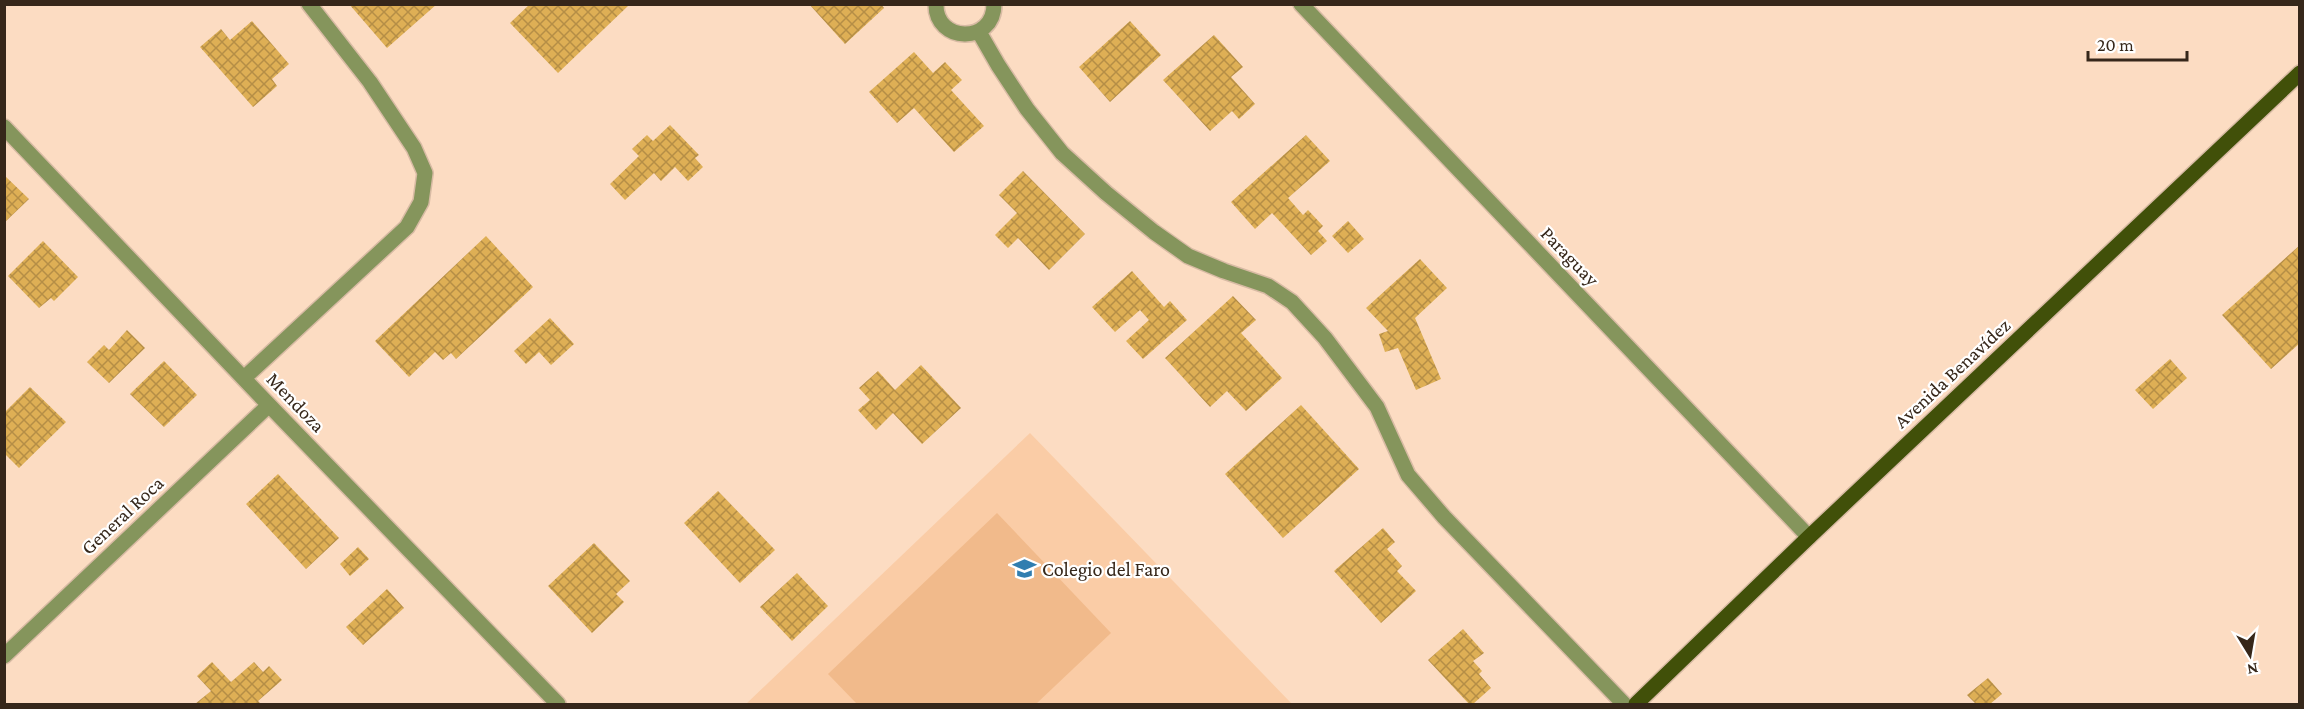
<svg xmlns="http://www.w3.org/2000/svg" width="2304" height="709" font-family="'Crimson Pro',serif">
	<defs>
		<pattern id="building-cross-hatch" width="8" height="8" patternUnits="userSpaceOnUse" patternTransform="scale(1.5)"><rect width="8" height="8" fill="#deaf55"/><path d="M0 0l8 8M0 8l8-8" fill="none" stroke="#b58e46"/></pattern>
	</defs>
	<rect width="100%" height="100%" fill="#fcdcc2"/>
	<path fill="#facca6" d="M1030,433L1292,704H746Z"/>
	<path fill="#f1ba8b" d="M997,513L1111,633L1036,704H857L828,674Z"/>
	<path fill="url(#building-cross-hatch)" d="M349,4H437L387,48Z
		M530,4H627L628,6L558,73L510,23Z
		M809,4H881L884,8L845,44Z
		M252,21L289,64L272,79L277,86L253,107L200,47L221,29L230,40Z
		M1130,21L1161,55L1110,102L1079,67Z
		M1214,35L1243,67L1231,77L1255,104L1239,119L1232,111L1210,131L1163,80Z
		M914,52L933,73L945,62L962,80L951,90L984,126L954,152L914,108L897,123L869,92Z
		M670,125L699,155L695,158L703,167L688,181L675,167L661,181L654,173L625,200L610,184L639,156L632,149L647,135L653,141Z
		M1306,135L1330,161L1288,198L1303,215L1308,210L1323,226L1318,231L1327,241L1311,255L1272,213L1255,229L1231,202Z
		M1023,171L1085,234L1049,270L1018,238L1008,248L995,235L1017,213L999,195Z
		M4,175L29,199L4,223Z
		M1348,221L1364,239L1348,253L1332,236Z
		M486,236L533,287L456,359L451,353L443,360L435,352L409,377L375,341Z
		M43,241L78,277L54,301L51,298L39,308L8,276Z
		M2300,245V343L2271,369L2222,315Z
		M1420,259L1447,288L1415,318L1441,379L1416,390L1398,348L1385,352L1379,334L1388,331L1366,308Z
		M1132,271L1164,307L1170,301L1187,320L1143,359L1126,341L1149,320L1140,310L1115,332L1092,307Z
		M1233,296L1256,320L1241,333L1282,378L1246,411L1227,391L1210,407L1165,358Z
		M550,318L574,344L551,365L539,352L526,364L514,351Z
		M127,330L145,348L109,383L87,362L104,345L109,350Z
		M2170,359L2187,378L2153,409L2135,390Z
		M164,361L197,395L164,427L130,394Z
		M921,365L961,408L922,444L893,413L876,430L858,410L870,400L859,388L878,371L895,390Z
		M30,387L66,422L19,468L5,454V412Z
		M1301,405L1359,469L1283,538L1225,474Z
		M278,474L339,538L306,569L246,504Z
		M718,491L775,550L740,583L684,523Z
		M1383,528L1395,542L1387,549L1402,566L1397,571L1416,591L1381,623L1334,571Z
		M594,543L630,581L616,594L624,602L592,633L548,586Z
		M358,547L369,559L350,576L340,564Z
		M797,573L828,606L792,641L760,607Z
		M387,589L404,608L363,645L346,627Z
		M1463,629L1484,653L1473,661L1482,671L1479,674L1491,688L1473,704H1469L1428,660Z
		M212,662L231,682L254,662L263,672L269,666L282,680L258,701L261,704H195L211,691L197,676Z
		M1988,678L2002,694L1990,704H1976L1967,695Z"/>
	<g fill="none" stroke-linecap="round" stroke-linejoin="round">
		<defs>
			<path id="minor" d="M936,4C935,43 994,45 994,4
				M1301,4L1809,537
				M979,32L998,65L1027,109L1062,153L1106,193L1154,232L1188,256L1224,271L1268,286L1292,302L1325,338L1377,407L1408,475L1444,517L1624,704
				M4,127L269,405L558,704
				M244,378L407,227L421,202L425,173L414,148L370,82L309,4
				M4,656L269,405"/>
			<path id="major" d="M1636,704L1809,537L2300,73"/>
		</defs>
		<use href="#minor" stroke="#d8bba4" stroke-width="18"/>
		<use href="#major" stroke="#d8bba4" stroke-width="18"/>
		<use href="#minor" stroke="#85955c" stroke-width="15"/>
		<use href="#major" stroke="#415009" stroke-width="15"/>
	</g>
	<defs>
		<symbol id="school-bare" viewBox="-9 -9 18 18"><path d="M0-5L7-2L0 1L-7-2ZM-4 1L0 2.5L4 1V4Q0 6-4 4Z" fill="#317eb0" stroke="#fff" stroke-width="2.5" paint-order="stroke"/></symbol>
	</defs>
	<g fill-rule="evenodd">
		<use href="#school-bare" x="1008" y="552" width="33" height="33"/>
	</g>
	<g text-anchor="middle" stroke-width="4.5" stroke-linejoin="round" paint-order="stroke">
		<g font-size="20" fill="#36271a" stroke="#fff">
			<text transform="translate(1570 256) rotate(46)" y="7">Paraguay</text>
			<text transform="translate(1952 373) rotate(-43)" y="7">Avenida Benavídez</text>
			<text transform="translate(296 402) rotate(46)" y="7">Mendoza</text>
			<text transform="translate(122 515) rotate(-43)" y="7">General Roca</text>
		</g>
		<g font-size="20" fill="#36271a" stroke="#fff" text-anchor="start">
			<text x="1042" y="576">Colegio del Faro</text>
		</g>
	</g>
	<rect width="2304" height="709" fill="none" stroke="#36271a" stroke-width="12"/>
	<g transform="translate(2250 655) rotate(169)" stroke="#ffffff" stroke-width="4.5" paint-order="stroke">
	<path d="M0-4.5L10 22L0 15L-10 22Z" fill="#36271a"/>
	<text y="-9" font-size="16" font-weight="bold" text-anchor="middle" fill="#36271a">N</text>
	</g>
	<path d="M2088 51v9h99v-9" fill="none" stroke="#36271a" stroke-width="3"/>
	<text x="2097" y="51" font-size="18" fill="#36271a" stroke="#ffffff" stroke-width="4.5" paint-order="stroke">20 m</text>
</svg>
